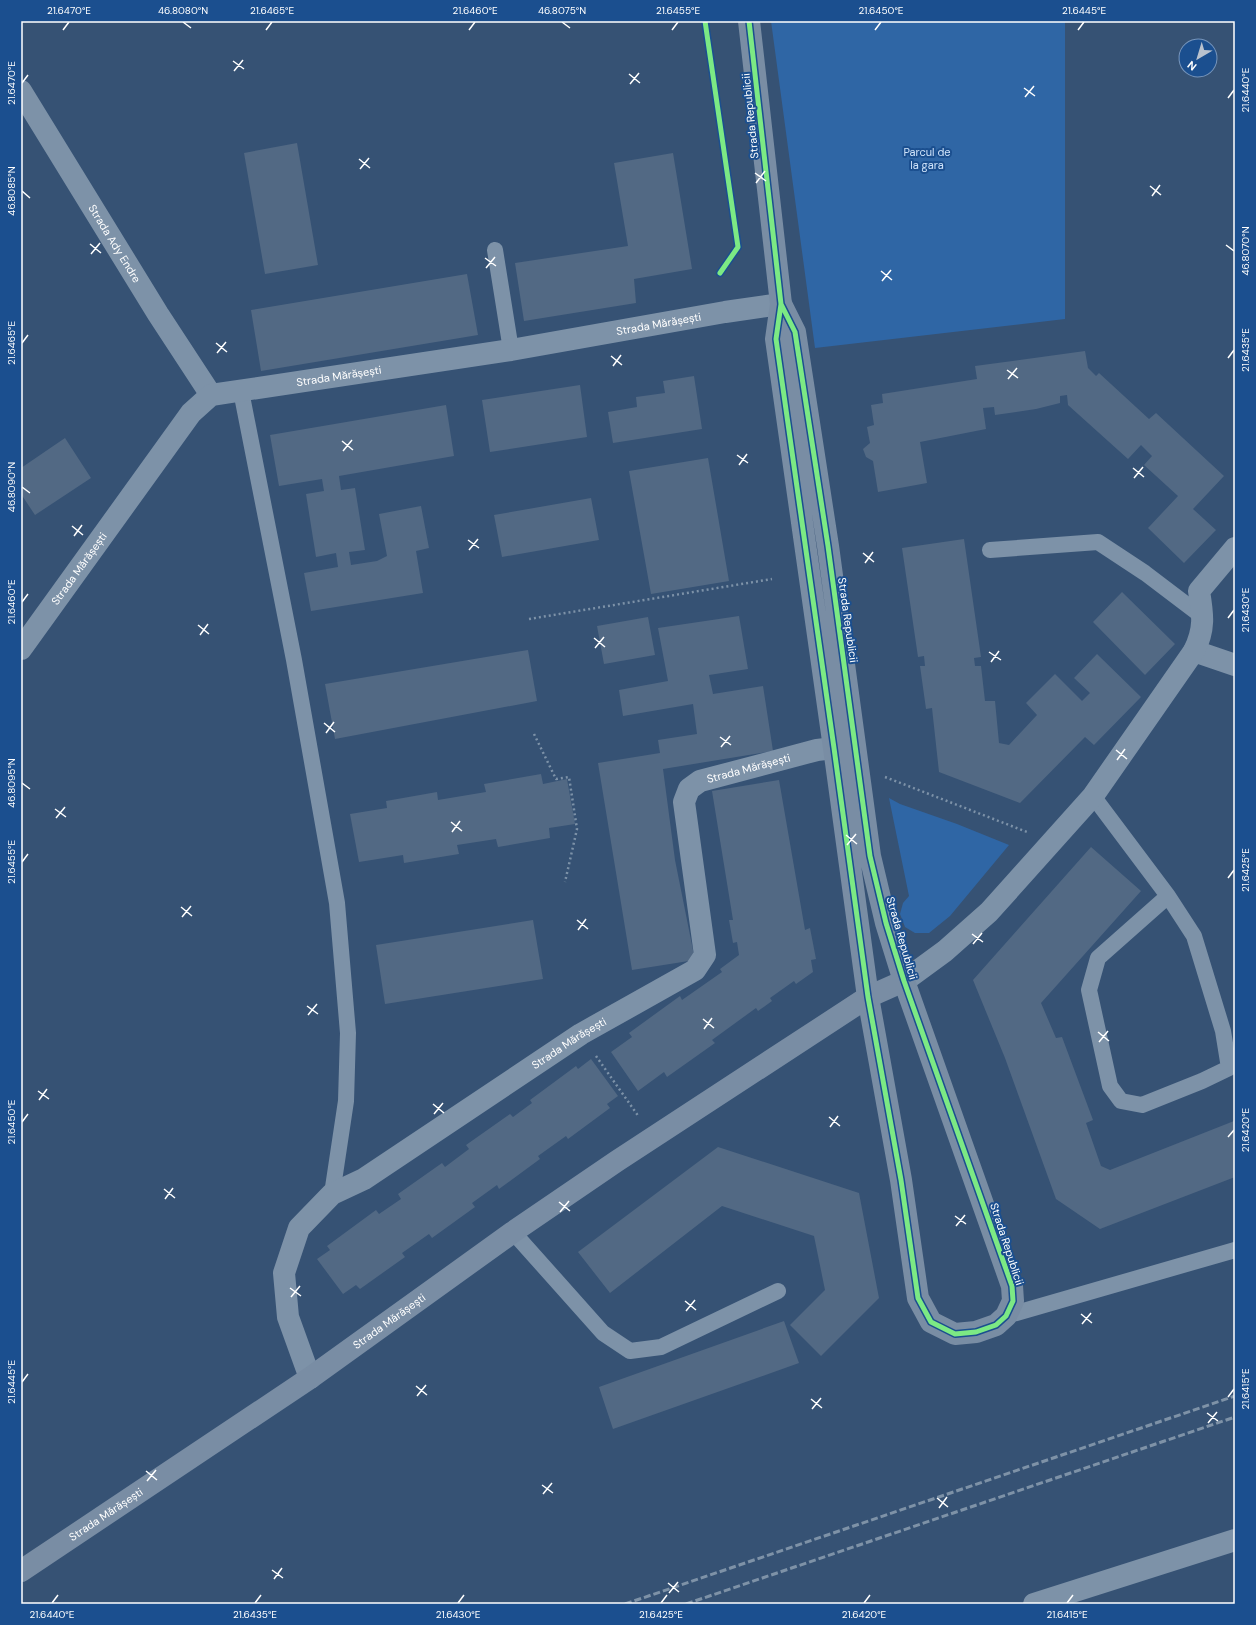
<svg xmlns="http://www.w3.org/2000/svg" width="1256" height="1625" font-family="'DM Sans',sans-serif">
	<rect width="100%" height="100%" fill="#365274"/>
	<path fill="#2f66a5" d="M771,21H1065V319L815,348Z
		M889,798L900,804L957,824L1009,845L950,916L929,933H915L905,927L900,914L903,903L909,896Z"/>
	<path fill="#526984" d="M297,143L318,265L265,274L244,153Z
		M673,153L692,269L634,279L636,303L524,321L515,263L628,246L614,163Z
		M467,274L478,335L261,371L251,310Z
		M1085,351L1088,368L1096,376L1099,373L1149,419L1156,413L1224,476L1193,509L1216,530L1184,563L1148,528L1178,496L1144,465L1152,456L1141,445L1128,459L1068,405L1067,395L1060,396V403L1036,409L995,415L994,407L983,408L986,429L920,442L927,483L878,492L873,461L866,457L863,449L870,443L867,427L874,425L871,405L883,403L882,394L977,379L975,366Z
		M694,376L702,429L613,443L608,412L637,407L636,397L665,393L663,381Z
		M580,385L587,437L490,452L482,400Z
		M446,405L454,456L339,476L341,490L355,488L365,550L349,552L351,565L377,561L387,556L379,514L421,506L429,548L416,551L423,593L311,611L304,573L338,567L336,553L316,557L306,494L324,491L322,479L279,486L270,435Z
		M65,438L91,478L35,515L21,494V468Z
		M708,458L729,581L651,594L629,471Z
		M591,498L599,540L502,557L494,515Z
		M964,539L981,657L974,658L975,666H981L985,701H995L999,743L1009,745L1037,715L1026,703L1055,674L1082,701L1090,693L1074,678L1097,654L1141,697L1094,745L1085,737L1020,803L939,772L932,708L926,709L920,666H925L924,656L918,657L902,548Z
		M1122,592L1175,644L1145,675L1093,622Z
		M739,616L748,669L709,675L713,694L763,686L773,751L663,769L675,860L695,960L632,970L598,763L660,753L658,740L697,734L693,704L623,716L619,690L668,681L658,628Z
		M648,617L655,655L604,664L597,626Z
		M528,650L537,701L335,739L325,684Z
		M541,774L543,784L567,779L575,824L549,828L550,838L498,847L496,839L457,845L459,854L404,863L403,855L359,862L350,814L387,808L386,801L437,792L438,800L486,792L484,784Z
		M779,780L805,930L810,928L816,959L811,960L813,972L796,984L794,981L770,998L772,1001L758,1011L756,1008L712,1040L715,1043L667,1077L664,1072L638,1091L611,1052L632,1037L629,1033L680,996L682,1000L722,972L720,969L739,955L737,942L733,943L729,920H733L712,791Z
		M1091,847L1141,891L1041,1003L1056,1038L1062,1037L1093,1120L1086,1123L1101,1166L1110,1170L1234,1121L1235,1124V1177L1100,1229L1056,1199L1005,1058L973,980Z
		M533,920L543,979L385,1004L376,945Z
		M591,1059L618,1096L607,1104L610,1108L568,1139L566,1136L538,1156L540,1159L499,1189L497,1185L472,1203L475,1207L432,1238L429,1234L402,1253L405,1257L360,1289L356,1285L343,1294L317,1259L330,1250L327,1246L376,1210L379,1214L401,1199L398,1194L442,1163L445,1167L469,1149L466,1145L510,1114L513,1117L532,1103L530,1100L576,1066L578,1069Z
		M718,1147L859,1193L879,1298L821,1356L790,1325L825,1290L814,1236L722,1206L610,1293L578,1252Z
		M784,1321L799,1363L613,1429L599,1387Z"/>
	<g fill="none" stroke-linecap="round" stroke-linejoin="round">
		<path stroke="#7d92a8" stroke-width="2.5" stroke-dasharray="2 3" stroke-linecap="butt" d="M529,619L772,579
			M534,734L556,779L569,777L577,829L565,882
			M885,777L1027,832
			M596,1056L639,1117"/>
		<path stroke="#7d92a8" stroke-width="16" d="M495,250L511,350
			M241,391L294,660L337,903L348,1033L346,1101L332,1194
			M990,550L1098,542L1145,573L1203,617
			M1093,796L1168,896L1194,936L1223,1031L1229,1068L1202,1081L1142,1105L1121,1101L1110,1086L1089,990L1098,958L1168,896
			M513,1232L603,1333L630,1351L661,1347L778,1291
			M1006,1316L1235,1250"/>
		<g stroke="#7d92a8" stroke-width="22">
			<path id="s1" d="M21,91L158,314L211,395"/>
			<path id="s2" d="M21,649L191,413L211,395L511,350L725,312L781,304"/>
			<path d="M1194,651L1235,665"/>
			<path d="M904,981L945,951L989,912L1093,796L1194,651C1205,629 1203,615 1199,591L1235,548"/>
			<path id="s3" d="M310,1378L288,1317L284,1273L299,1228L332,1194L364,1179L581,1034L695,970L705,955L684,802L689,789L700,781L817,750L834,748"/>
			<path d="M1034,1604L1235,1540"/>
		</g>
		<g stroke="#798da4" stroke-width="22">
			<path d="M749,21L781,304L776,339L834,748L868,997L901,1180L918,1298L931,1322L955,1334L976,1332L996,1325L1006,1316L1013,1301L1012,1286L904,981L886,923L870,856L828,546L795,332L781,304"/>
			<path id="s4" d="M21,1571L310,1378L513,1232L617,1161L868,997L904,981"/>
		</g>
		<path stroke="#7e92a7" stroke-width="3" stroke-dasharray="7 3" stroke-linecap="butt" d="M625,1604L1235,1396
			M686,1604L1235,1417"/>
		<defs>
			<path id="cycleway" d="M705,21L738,247L720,273
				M749,21L781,304L776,339L834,748L868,997L901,1180L918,1298L931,1322L955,1334L976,1332L996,1325L1006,1316L1013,1301L1012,1286L904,981L886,923L870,856L828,546L795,332L781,304"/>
		</defs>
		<use href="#cycleway" stroke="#1b4f8f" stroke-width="8"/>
		<use href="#cycleway" stroke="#7ce984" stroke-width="5"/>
	</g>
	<path fill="none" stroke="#fff" stroke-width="1.5" d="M183,22L191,28M562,22L570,28M63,30L69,22M266,30L272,22M469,30L475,22M672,30L678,22M875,30L881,22M1078,30L1084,22M233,61L244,69M234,71L243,60M629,74L640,83M22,83L28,75M630,84L639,73M1024,88L1035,96M1025,97L1034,86M1228,98L1234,90M359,159L370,168M360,169L369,158M755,173L766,181M756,183L765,171M1150,186L1161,195M22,191L30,198M1152,196L1160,185M90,244L101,253M1226,245L1234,251M91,254L100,243M485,258L496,266M486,268L495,257M881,271L892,280M882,281L891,270M22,343L28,335M216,343L227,352M217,353L226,342M611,356L622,365M1228,358L1234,350M613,366L621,355M1007,370L1018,378M1008,379L1017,368M342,441L353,450M343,451L352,440M737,455L748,463M739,465L747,454M1133,468L1144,477M1134,478L1143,467M22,487L30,493M72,526L83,535M74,536L82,525M468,540L479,548M469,550L478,539M863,553L874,562M865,563L873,552M22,602L28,594M1228,618L1234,610M198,625L209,634M200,635L208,624M594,638L605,647M595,648L604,637M989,652L1001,660M991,662L999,651M324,723L335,732M326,733L334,722M720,737L731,745M721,747L730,736M1116,750L1127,759M1117,760L1125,749M22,783L30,789M55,809L66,817M56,818L65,807M451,822L462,831M452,832L460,821M846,835L857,844M847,845L856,834M22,862L28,854M1228,878L1234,870M181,907L192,916M182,917L191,906M577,920L588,929M578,930L586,919M972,934L983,942M973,944L982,933M307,1006L318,1014M308,1015L317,1004M703,1019L714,1028M704,1029L712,1018M1098,1032L1109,1041M1099,1042L1108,1031M38,1091L49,1099M39,1100L47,1089M433,1104L444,1113M434,1114L443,1103M829,1117L840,1126M22,1122L28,1114M830,1127L838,1116M1228,1137L1234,1130M164,1189L175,1198M165,1199L173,1188M559,1202L570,1211M560,1212L569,1201M955,1216L966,1224M956,1226L965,1215M290,1288L301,1296M291,1297L300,1286M685,1301L696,1310M686,1311L695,1300M1081,1314L1092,1323M1082,1324L1091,1313M22,1382L28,1374M416,1386L427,1395M417,1396L426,1385M1228,1397L1234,1389M811,1399L822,1408M812,1409L821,1398M1207,1413L1218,1421M1208,1423L1217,1412M146,1471L157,1480M147,1481L156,1470M542,1485L553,1493M543,1494L552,1483M937,1498L948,1507M939,1508L947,1497M272,1570L283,1578M274,1579L282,1568M668,1583L679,1592M669,1593L678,1582M52,1603L58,1595M255,1603L261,1595M458,1603L464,1595M661,1603L667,1595M864,1603L870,1595M1067,1603L1073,1595"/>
	<g text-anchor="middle" stroke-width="4" stroke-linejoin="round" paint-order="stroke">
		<g font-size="11" fill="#fff" stroke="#1b4f8f">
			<text transform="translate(750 116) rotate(-96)" y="4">Strada Republicii</text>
			<text dy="4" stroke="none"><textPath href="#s1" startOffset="179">Strada Ady Endre</textPath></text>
			<text dy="4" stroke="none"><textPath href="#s2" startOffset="771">Strada Mărășești</textPath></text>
			<text dy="4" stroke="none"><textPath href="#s2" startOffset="447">Strada Mărășești</textPath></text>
			<text dy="4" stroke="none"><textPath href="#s2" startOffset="99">Strada Mărășești</textPath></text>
			<text transform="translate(848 620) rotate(82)" y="4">Strada Republicii</text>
			<text dy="4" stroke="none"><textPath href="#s3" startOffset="881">Strada Mărășești</textPath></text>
			<text transform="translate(902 938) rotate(74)" y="4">Strada Republicii</text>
			<text dy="4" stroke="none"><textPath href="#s3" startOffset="485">Strada Mărășești</textPath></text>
			<text transform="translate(1007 1244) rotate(72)" y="4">Strada Republicii</text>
			<text dy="4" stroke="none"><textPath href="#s4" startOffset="445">Strada Mărășești</textPath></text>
			<text dy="4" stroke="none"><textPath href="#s4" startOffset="102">Strada Mărășești</textPath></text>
		</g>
		<g font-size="11" fill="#cfe3fa" stroke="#1b4f8f">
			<text x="927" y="156">Parcul de<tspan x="927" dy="13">la gara</tspan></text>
		</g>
	</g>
	<rect width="1256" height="1625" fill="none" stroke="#1b4f8f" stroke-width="44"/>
	<g transform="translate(1198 58) rotate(218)"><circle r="19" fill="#1b4f8f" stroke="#7695bc"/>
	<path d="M0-3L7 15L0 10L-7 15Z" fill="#b9c2ce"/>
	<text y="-6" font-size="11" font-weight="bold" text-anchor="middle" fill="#ffffff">N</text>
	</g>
	<rect x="22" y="22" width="1212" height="1581" fill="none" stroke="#fff" stroke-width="1.5"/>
	<g font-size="10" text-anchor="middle" fill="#fff">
		<text x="69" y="14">21.6470°E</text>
		<text x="183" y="14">46.8080°N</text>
		<text x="272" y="14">21.6465°E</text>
		<text x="475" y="14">21.6460°E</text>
		<text x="562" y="14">46.8075°N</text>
		<text x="678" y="14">21.6455°E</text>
		<text x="881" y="14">21.6450°E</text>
		<text x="1084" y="14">21.6445°E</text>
		<text transform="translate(11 83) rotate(-90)" y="4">21.6470°E</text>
		<text transform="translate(1245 90) rotate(-90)" y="4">21.6440°E</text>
		<text transform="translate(11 191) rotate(-90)" y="4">46.8085°N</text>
		<text transform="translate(1245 251) rotate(-90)" y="4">46.8070°N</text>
		<text transform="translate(11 343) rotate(-90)" y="4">21.6465°E</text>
		<text transform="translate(1245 350) rotate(-90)" y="4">21.6435°E</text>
		<text transform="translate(11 487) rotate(-90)" y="4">46.8090°N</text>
		<text transform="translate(11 602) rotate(-90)" y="4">21.6460°E</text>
		<text transform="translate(1245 610) rotate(-90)" y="4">21.6430°E</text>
		<text transform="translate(11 783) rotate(-90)" y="4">46.8095°N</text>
		<text transform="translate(11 862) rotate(-90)" y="4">21.6455°E</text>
		<text transform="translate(1245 870) rotate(-90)" y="4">21.6425°E</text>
		<text transform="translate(11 1122) rotate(-90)" y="4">21.6450°E</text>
		<text transform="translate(1245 1130) rotate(-90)" y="4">21.6420°E</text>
		<text transform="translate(11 1382) rotate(-90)" y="4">21.6445°E</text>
		<text transform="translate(1245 1389) rotate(-90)" y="4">21.6415°E</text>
		<text x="52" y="1618">21.6440°E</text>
		<text x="255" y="1618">21.6435°E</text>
		<text x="458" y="1618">21.6430°E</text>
		<text x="661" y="1618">21.6425°E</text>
		<text x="864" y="1618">21.6420°E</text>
		<text x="1067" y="1618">21.6415°E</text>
	</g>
</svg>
